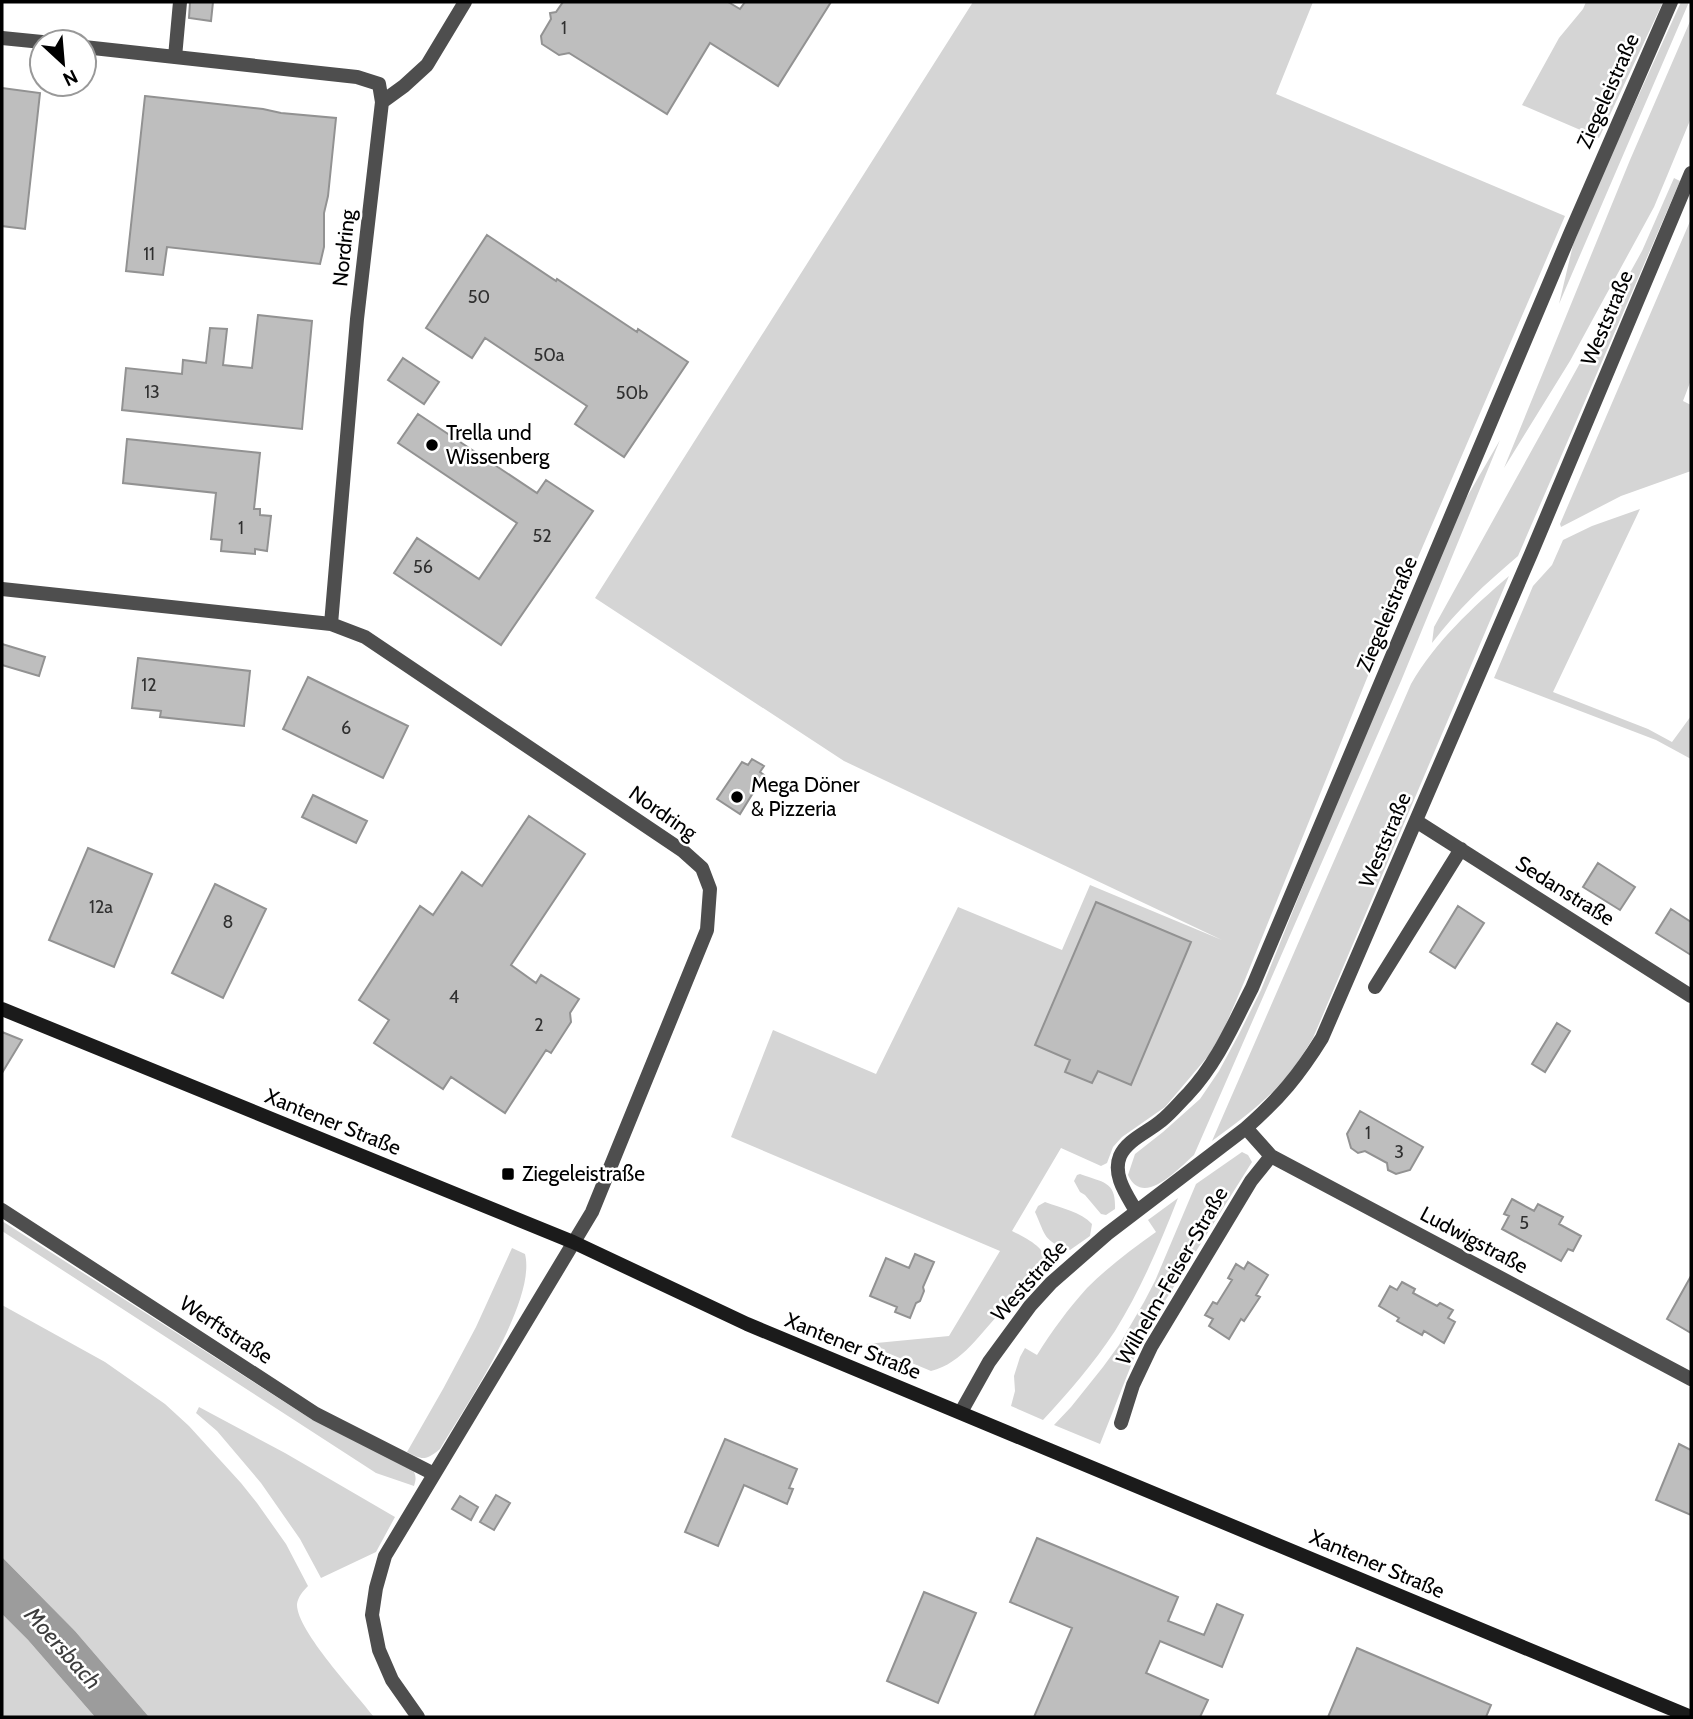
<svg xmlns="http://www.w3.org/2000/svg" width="1693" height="1719" font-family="Cabin,sans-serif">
	<rect width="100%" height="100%" fill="#fff"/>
	<path fill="#d5d5d5" d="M973,2H1313L1276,94L1565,216L1382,641L1242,987L1223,1031L1209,1055L1165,1107L1122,1137L1113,1147L1107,1163L1101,1166L1061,1148L1012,1231C1027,1239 1049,1248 1047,1269C1032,1282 1016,1296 1002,1311C980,1333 963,1363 931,1371L866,1344L949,1336L1000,1251L731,1137L773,1030L876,1074L958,907L1062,950L1090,885L1222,940L844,761L595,598Z
		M1586,2H1663L1599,138L1522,105L1559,38L1583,9Z
		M1681,2H1689L1559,304L1573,245L1614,145L1626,123Z
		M1691,19V118L1667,176L1654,207L1570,361L1504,468L1630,160Z
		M1674,178L1680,181L1518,556C1485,584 1458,609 1432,643L1434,627L1642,251Z
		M1691,219V380L1683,401L1691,405V471L1621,496L1561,527L1560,524Z
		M1500,440L1401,681L1194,1155C1178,1169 1143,1208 1128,1175L1135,1154L1163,1132L1200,1099L1219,1071L1239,1034L1261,990L1411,618L1460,509Z
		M1640,509L1553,692L1648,729L1672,742L1691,716V759L1656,740L1494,678L1533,586L1552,565L1563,540L1592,526Z
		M1509,576L1313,1038C1305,1051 1297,1064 1288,1075C1267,1101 1239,1121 1212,1141L1411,684C1436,641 1472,608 1509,576Z
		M1242,1152L1248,1155L1252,1162L1158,1312L1143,1338L1134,1358L1100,1444L1054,1425L1071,1407L1103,1367L1119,1345L1144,1302L1155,1281L1196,1184Z
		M1080,1174C1104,1183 1116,1181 1115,1209L1106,1215L1101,1214L1085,1195L1080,1192L1074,1181L1077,1175Z
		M1178,1198C1160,1244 1141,1289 1115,1331C1094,1363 1069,1392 1043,1420L1011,1406L1015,1391L1014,1376L1020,1357L1025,1348L1037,1355C1052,1331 1068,1309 1087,1288C1108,1267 1132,1249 1156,1232L1148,1220Z
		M1045,1202C1061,1208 1081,1212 1092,1224L1090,1236L1070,1250C1043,1241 1046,1236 1035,1212L1038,1206Z
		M2,1221L311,1419L406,1463C414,1470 418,1475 414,1486L376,1473L2,1231Z
		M512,1248L525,1254C537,1301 465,1407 440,1449C426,1461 422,1460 407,1452L443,1389L476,1327Z
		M2,1305L105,1362L165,1404L189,1426L241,1483L257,1503L286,1544L308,1586C303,1591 298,1597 297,1604C296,1630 357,1694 374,1717H149L75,1631L2,1557Z
		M199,1407L285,1453L395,1517L376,1552L321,1578L300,1539L261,1483L217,1431L196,1413Z
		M2,1614L28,1640L95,1717H2Z"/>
	<path fill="#9c9c9c" d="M2,1557L75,1631L149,1717H95L28,1640L2,1614Z"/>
	<path fill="#bebebe" stroke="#929292" stroke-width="2" d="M190,2H213L211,21L189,18Z
		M563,2H728L740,9L745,2H831L778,86L710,43L667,114L569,53L559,55L542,44L541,36L551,19L550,13L556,12Z
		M2,88L40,93L25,229L2,226Z
		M145,96L263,109L281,113L336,118L328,196L324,213V247L320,264L167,247L163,275L126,271Z
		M487,235L556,281L557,279L637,332L638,329L688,362L624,457L575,424L587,406L485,338L472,358L426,328Z
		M258,315L312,321L302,429L122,410L126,368L182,374L183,360L206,363L210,328L227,329L223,365L252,368Z
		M403,358L439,382L424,404L388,380Z
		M418,414L537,493L546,480L593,511L501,645L394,573L417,538L479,579L517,523L398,443Z
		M127,439L260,453L254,509H260V515L271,516L267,551L255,549V554L221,551L222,540L211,539L216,493L123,483Z
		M2,644L45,657L39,676L2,665Z
		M138,658L250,671L244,726L160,717L161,711L132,708Z
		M308,677L408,726L383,778L283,729Z
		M752,759L764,766L760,772L764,775L740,814L717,799L742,762L748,765Z
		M313,795L367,821L356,843L302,817Z
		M529,816L585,854L511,965L536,983L541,975L579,999L570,1013L571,1022L551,1053L546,1050L505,1113L451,1077L443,1089L374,1043L389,1020L359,1000L420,906L433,915L462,872L482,886Z
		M88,848L152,874L114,967L49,940Z
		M1598,863L1635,887L1620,910L1583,887Z
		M215,884L266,909L223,998L172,973Z
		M1096,902L1191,942L1131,1085L1098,1071L1092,1083L1065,1072L1070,1060L1035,1045Z
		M1458,906L1484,923L1455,968L1430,952Z
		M1671,909L1691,922V955L1656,933Z
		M1557,1023L1570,1031L1545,1072L1532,1064Z
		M2,1032L22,1040L2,1073Z
		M1360,1111L1423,1147L1410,1170L1396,1174L1388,1170L1387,1163L1365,1151L1358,1153L1351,1148L1347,1134Z
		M1512,1199L1534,1211L1538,1204L1563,1217L1559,1224L1581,1236L1573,1251L1568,1249L1561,1261L1502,1229L1509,1216L1504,1214Z
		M915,1254L934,1262L923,1287L924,1291L920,1301L916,1303L910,1318L895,1312L897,1307L870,1296L886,1258L909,1268Z
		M1248,1262L1268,1275L1256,1295L1260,1297L1244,1321L1241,1319L1229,1339L1209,1326L1213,1319L1205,1315L1213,1302L1217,1304L1232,1280L1228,1278L1236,1264L1244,1269Z
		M1691,1276V1333L1667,1319Z
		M1402,1282L1415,1289L1413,1293L1437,1306L1440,1303L1453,1310L1448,1318L1455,1322L1444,1343L1424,1331L1422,1335L1397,1321L1399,1318L1379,1306L1390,1286L1397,1290Z
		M725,1439L797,1469L789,1488L793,1489L787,1504L744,1485L718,1546L685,1532Z
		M1679,1444L1691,1450V1515L1656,1500Z
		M496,1495L510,1503L494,1530L480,1522Z
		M460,1496L478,1507L471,1520L452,1509Z
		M1037,1538L1178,1597L1168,1621L1204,1635L1217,1604L1243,1615L1222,1667L1160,1641L1146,1673L1208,1700L1200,1717H1034L1072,1628L1010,1602Z
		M924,1592L976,1613L938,1703L887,1681Z
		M1357,1648L1491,1705L1486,1717H1328Z"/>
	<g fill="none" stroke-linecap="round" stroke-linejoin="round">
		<path stroke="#4e4e4e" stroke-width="14" d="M2,38L42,42
			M84,47L357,77L379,84L382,102L357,319L331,624
			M175,57L180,2
			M382,102L404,86L427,65L465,2
			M2,589L331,624L365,637L683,851L702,868L710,889L707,930L592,1212L385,1556L376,1588L372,1615L379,1650L392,1680L418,1717
			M1416,821L1691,996
			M1375,987L1461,849
			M1246,1128L1271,1156L1691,1379
			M2,1210L316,1414L434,1474
			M1136,1211C1127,1195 1112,1175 1120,1156C1127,1140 1148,1132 1161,1121C1171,1113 1179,1103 1188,1094C1217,1063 1233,1025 1252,988L1570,234L1671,2
			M961,1412L989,1362L1030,1306L1051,1283L1107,1234L1246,1128C1280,1098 1299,1075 1322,1038L1531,554L1691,173
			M1121,1423L1133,1385L1151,1347L1251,1181L1271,1156"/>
		<path stroke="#1b1b1b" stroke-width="14" d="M2,1009L573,1242L747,1324L1691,1717"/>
	</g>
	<g fill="#000" stroke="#fff" stroke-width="2.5">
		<circle cx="432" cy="445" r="7"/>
		<circle cx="737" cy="797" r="7"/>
		<rect x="501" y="1167" width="14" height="14" rx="3.5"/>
	</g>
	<g text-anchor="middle" stroke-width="5" stroke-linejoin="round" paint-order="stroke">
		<g font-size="18" fill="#303030">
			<text x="564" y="34">1</text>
			<text x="149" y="260">11</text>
			<text x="479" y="303">50</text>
			<text x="549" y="361">50a</text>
			<text x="152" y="398">13</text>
			<text x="632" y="399">50b</text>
			<text x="241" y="534">1</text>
			<text x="542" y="542">52</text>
			<text x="423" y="573">56</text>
			<text x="149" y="691">12</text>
			<text x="346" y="734">6</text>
			<text x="101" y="913">12a</text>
			<text x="228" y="928">8</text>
			<text x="454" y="1003">4</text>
			<text x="539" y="1031">2</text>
			<text x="1368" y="1139">1</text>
			<text x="1399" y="1158">3</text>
			<text x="1524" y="1229">5</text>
		</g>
		<g font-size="21" fill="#000" stroke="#fff">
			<text transform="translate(1608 91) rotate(-66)" y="7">Ziegeleistraße</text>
			<text transform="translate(344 248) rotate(-84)" y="7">Nordring</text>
			<text transform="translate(1607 318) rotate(-67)" y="7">Weststraße</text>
			<text transform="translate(1387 614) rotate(-67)" y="7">Ziegeleistraße</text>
			<text transform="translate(663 813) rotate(35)" y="7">Nordring</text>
			<text transform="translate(1385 840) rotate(-67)" y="7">Weststraße</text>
			<text transform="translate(1565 891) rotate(32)" y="7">Sedanstraße</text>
			<text transform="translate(333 1122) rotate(22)" y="7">Xantener Straße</text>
			<text transform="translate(1474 1240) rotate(28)" y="7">Ludwigstraße</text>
			<text transform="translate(1172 1276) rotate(-60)" y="7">Wilhelm-Feiser-Straße</text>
			<text transform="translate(1029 1281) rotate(-48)" y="7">Weststraße</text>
			<text transform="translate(226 1330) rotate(33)" y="7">Werftstraße</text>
			<text transform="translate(853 1346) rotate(22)" y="7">Xantener Straße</text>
			<text transform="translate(1377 1564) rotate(23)" y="7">Xantener Straße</text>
		</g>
		<g font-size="21" fill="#000" stroke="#fff" text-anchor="start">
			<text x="446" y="440">Trella und<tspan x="446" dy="24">Wissenberg</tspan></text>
			<text x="751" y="792">Mega Döner<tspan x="751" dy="24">&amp; Pizzeria</tspan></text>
			<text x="522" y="1181">Ziegeleistraße</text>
		</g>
		<g font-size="23" font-style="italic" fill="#3d3d3d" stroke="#fff">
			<text transform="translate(63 1648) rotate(48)" y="8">Moersbach</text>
		</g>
	</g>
	<rect width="1693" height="1719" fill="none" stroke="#000000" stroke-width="7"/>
	<g transform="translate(63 63) rotate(154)"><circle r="33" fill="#ffffff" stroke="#999999" stroke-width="2"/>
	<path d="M0-5L12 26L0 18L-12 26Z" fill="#000000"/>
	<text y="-10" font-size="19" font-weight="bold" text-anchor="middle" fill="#000000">N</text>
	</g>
</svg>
